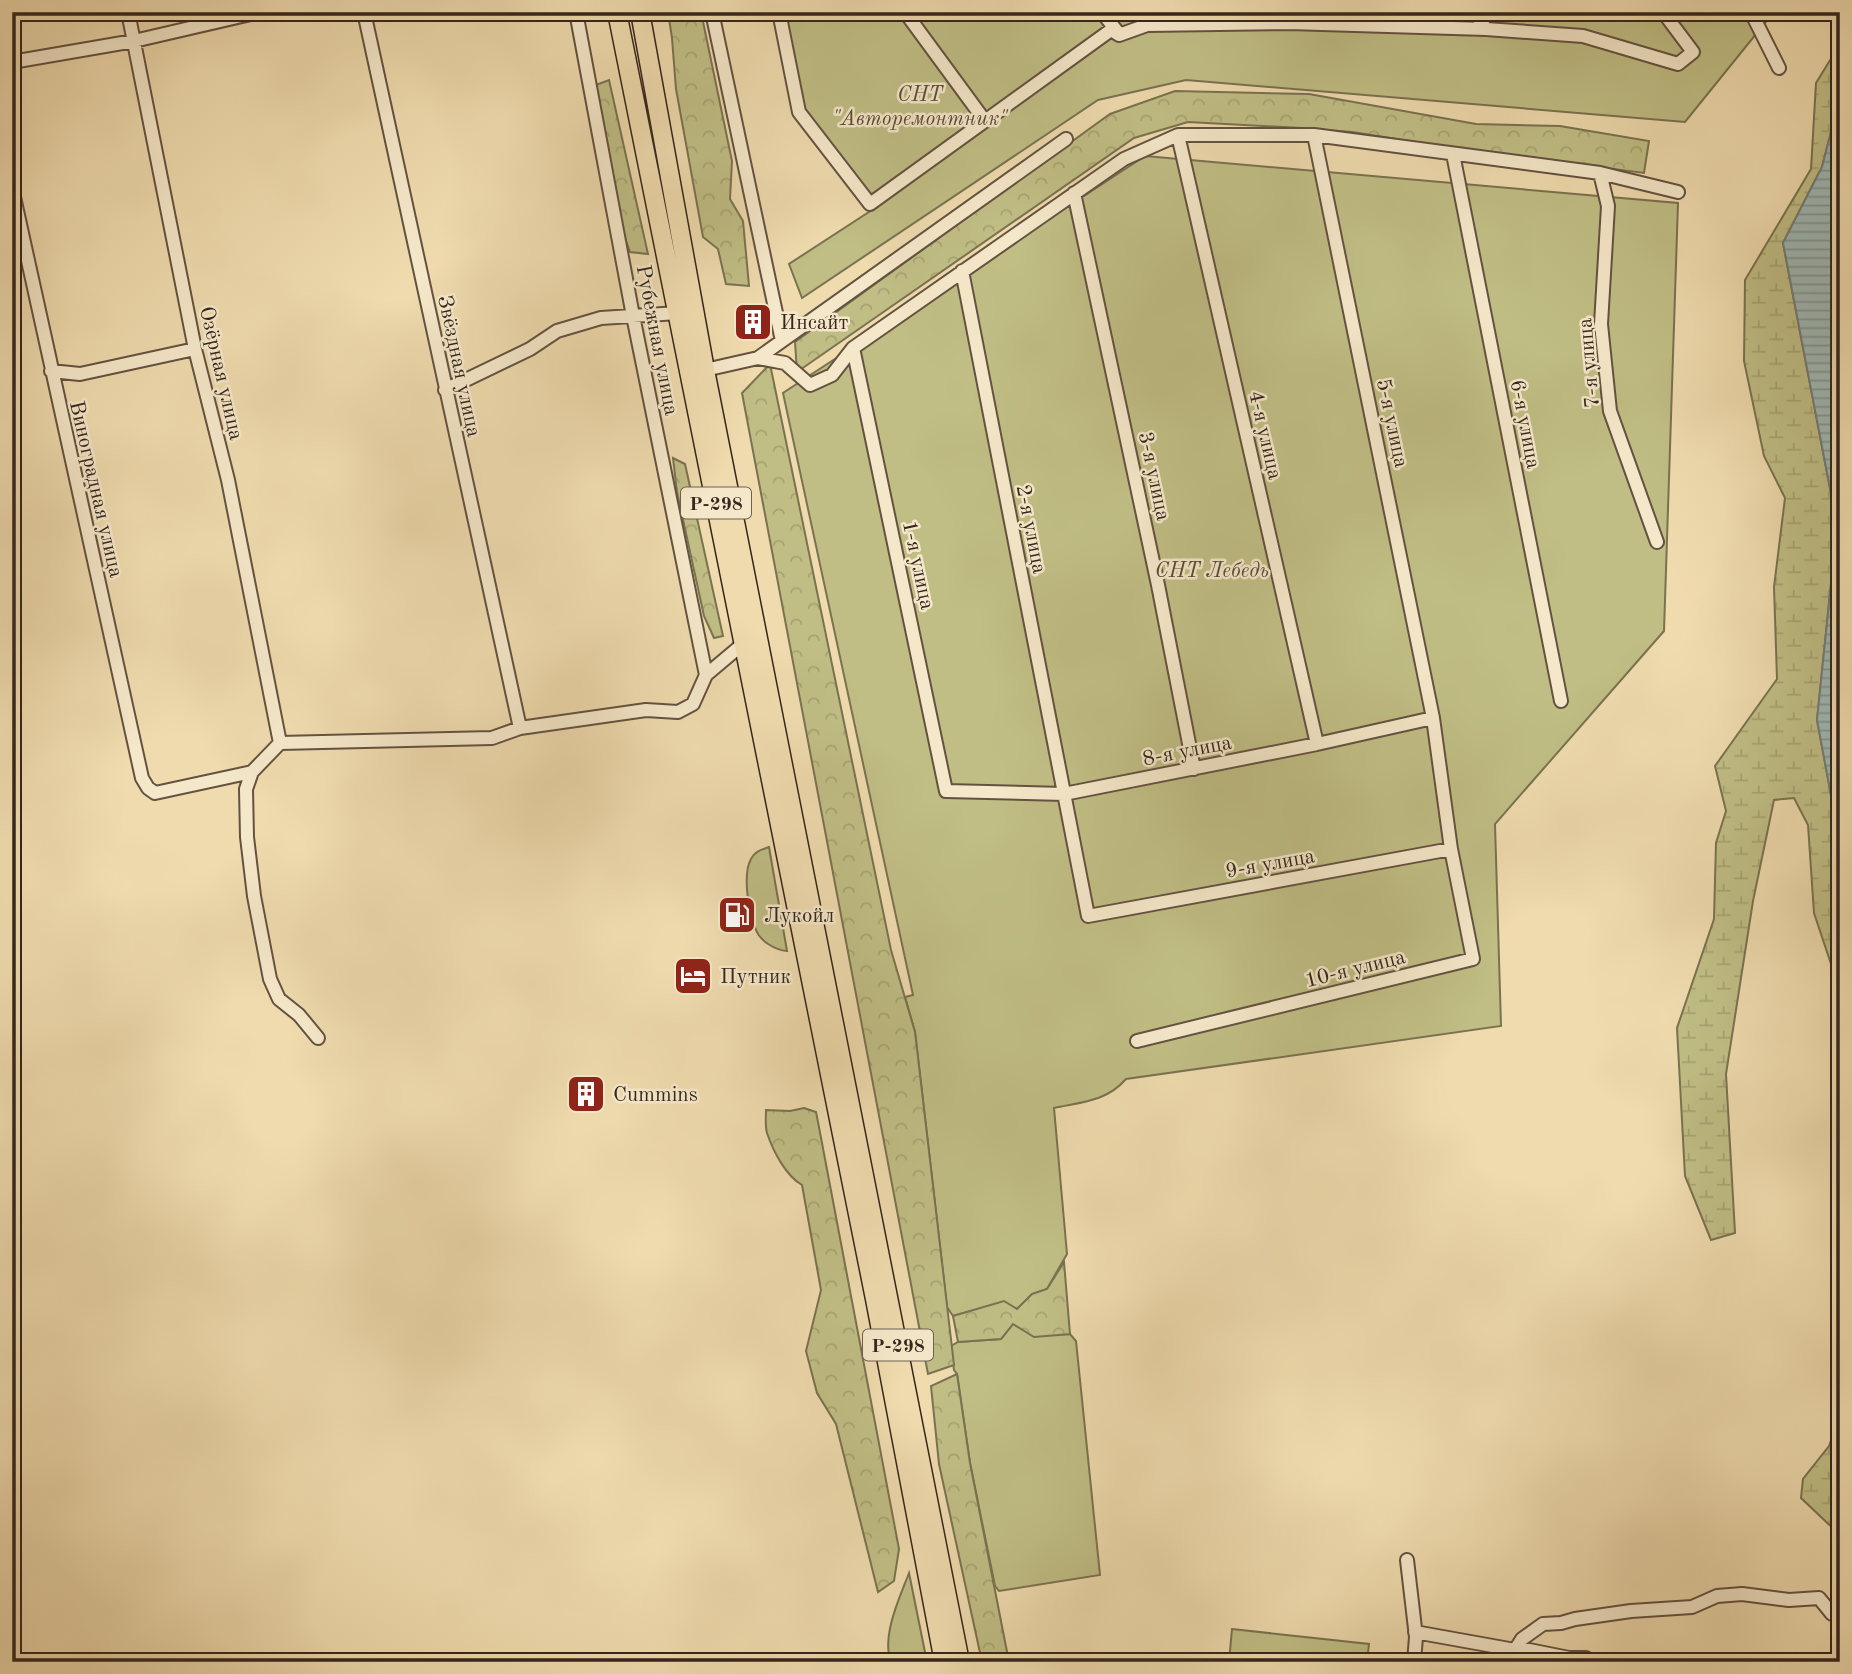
<svg xmlns="http://www.w3.org/2000/svg" width="1852" height="1674" font-family="'Old Standard TT',serif">
	<defs>
		<pattern id="forest-crowns" width="20" height="18" patternUnits="userSpaceOnUse" patternTransform="scale(1.75)"><rect width="20" height="18" fill="#c0be85"/><path d="M2 6a3 3 0 1 1 6 0M12 15a3 3 0 1 1 6 0" fill="none" stroke="#a6a372"/></pattern>
		<pattern id="wetland-marsh" width="20" height="14" patternUnits="userSpaceOnUse" patternTransform="scale(1.75)"><rect width="20" height="14" fill="#c0be85"/><path d="M1 5h8M5 5V1M11 12h8M15 12V8" fill="none" stroke="#a6a372"/></pattern>
		<pattern id="water-rules" width="6" height="5" patternUnits="userSpaceOnUse" patternTransform="scale(1.75)"><rect width="6" height="5" fill="#9eb8b5"/><path d="M0 2.5h6" fill="none" stroke="#829593"/></pattern>
	</defs>
	<rect width="100%" height="100%" fill="#efdbae"/>
	<filter id="stains"><feTurbulence type="fractalNoise" baseFrequency=".00286" numOctaves="4"/><feColorMatrix values="0 0 0 0 .2 0 0 0 0 .09 0 0 0 0 .02 0 0 0 .5 -.17"/></filter>
	<radialGradient id="worn" r=".72"><stop offset=".6" stop-color="#630" stop-opacity="0"/><stop offset="1" stop-color="#630" stop-opacity=".3"/></radialGradient>
	<path fill="#c0be85" stroke="#7a7251" stroke-width="2" d="M784,12H1767L1769,18L1685,122L1186,80L1098,100L802,298L789,264L878,206L804,112Z
		M1145,156L1678,203L1664,631L1495,824L1501,1026L1126,1079C1106,1102 1081,1102 1054,1108L1067,1254L1047,1289L1032,1294L1017,1309L1004,1302L953,1316L947,1307L915,1032L905,997L913,995L783,393Z
		M769,847L787,951C775,950 760,941 756,930C749,914 742,875 751,859C755,851 761,850 769,847Z
		M1013,1324L1034,1336L1070,1334L1076,1341L1100,1575L999,1591L995,1586L970,1463L957,1374L954,1370L951,1346L958,1342L1001,1339Z
		M909,1573L927,1662H891C881,1636 900,1597 909,1573Z
		M1232,1629L1369,1644L1367,1662H1229Z"/>
	<path fill="url(#forest-crowns)" stroke="#7a7251" stroke-width="2" d="M668,12H701L732,161L730,199L743,221L749,286L726,284L718,249L703,237L676,89L672,38Z
		M609,80L648,254L630,252C610,200 605,140 596,85Z
		M1175,91L1309,94L1476,124L1560,126L1649,141L1644,173L1467,150L1352,132L1302,128L1188,122L1134,138L797,372L795,342L1110,114Z
		M770,364L891,950L915,1032L954,1365L928,1374L742,393Z
		M673,458L685,464L723,636L714,638L704,616L677,492Z
		M804,1108L816,1112L818,1122L899,1549L894,1581L878,1592L836,1424L817,1393L806,1351L821,1290L802,1185C786,1176 773,1151 767,1133C765,1126 766,1118 766,1110L790,1111Z
		M1064,1262L1070,1334L1034,1337L1013,1324L1001,1339L958,1342L953,1316L1004,1301L1017,1309L1032,1294L1047,1289Z
		M957,1374L970,1463L1009,1662H982L939,1464L931,1386Z"/>
	<path fill="url(#wetland-marsh)" stroke="#7a7251" stroke-width="2" d="M1840,44V97L1822,167L1783,243L1837,525L1817,720L1840,843V991L1814,913L1808,825L1794,798L1774,800L1753,901L1726,1074L1735,1233L1711,1240L1685,1176L1677,1028L1714,919L1716,843L1726,811L1715,766L1777,679L1774,587L1785,498L1764,456L1744,361L1745,280L1811,169L1816,83Z
		M1840,1415V1535L1801,1498L1803,1479L1829,1446Z"/>
	<path fill="url(#water-rules)" stroke="#747d78" stroke-width="2" d="M1840,97V843L1817,720L1837,525L1783,243L1822,167Z"/>
	<g fill="none" stroke-linecap="round" stroke-linejoin="round">
		<defs>
			<path id="minor" d="M128,12L195,349L228,480L280,743
				M364,12L520,728
				M576,12L633,316L706,675
				M712,12L782,341
				M779,12L799,112L870,204L1111,30L1119,35L1147,25L1289,23L1486,29L1583,36L1678,64L1693,52L1663,12
				M905,12L985,121
				M1102,12L1119,34
				M1474,12L1486,29
				M1751,12L1779,68
				M12,62L134,41L259,12
				M1178,135L1317,744
				M1453,154L1561,701
				M1600,173L1608,206L1601,324L1610,411L1657,542
				M12,188L142,778L148,788L155,793L252,772L280,743L492,738L520,728L646,710L678,712L693,704L706,675L744,643
				M1074,193L1158,585L1194,769
				M962,271L1088,916L1451,849L1433,718L1314,135
				M853,348L946,791L1064,794L1317,744L1433,718
				M758,358L1066,139
				M705,370L758,358L785,363L810,385L832,375L853,348L1124,159L1178,135H1314L1600,173L1678,192
				M51,371L80,374L195,349
				M445,390L530,349L557,331L601,318L678,313
				M252,772L246,789L247,837L254,896L270,979L279,999L299,1015L318,1038
				M1137,1041L1473,959L1451,849
				M1407,1560L1416,1637L1414,1662
				M1415,1632L1515,1650H1529L1569,1658H1586L1591,1662
				M1515,1650L1522,1639L1543,1624L1561,1623L1575,1619L1631,1611L1692,1607L1717,1596L1742,1594L1789,1600L1819,1598L1832,1614H1840"/>
			<path id="highway" d="M617,12L875,1299L944,1662
				M640,12L705,370L960,1662"/>
		</defs>
		<use href="#minor" stroke="#645241" stroke-width="16"/>
		<use href="#highway" stroke="#35251d" stroke-width="21"/>
		<use href="#minor" stroke="#f5e8ca" stroke-width="12"/>
		<use href="#highway" stroke="#efdbae" stroke-width="18"/>
	</g>
	<defs>
		<symbol id="building-square" viewBox="-11 -11 22 22"><rect x="-9" y="-9" width="18" height="18" rx="4" fill="#8f2418" stroke="#f5e8ca"/><path d="M-4-6H4V6H1V3H-1V6H-4ZM-2.5-4.3h1.7v1.8h-1.7ZM.8-4.3h1.7v1.8H.8ZM-2.5-1h1.7V.8h-1.7ZM.8-1h1.7V.8H.8Z" fill="#fff"/></symbol>
		<symbol id="fuel-square" viewBox="-11 -11 22 22"><rect x="-9" y="-9" width="18" height="18" rx="4" fill="#8f2418" stroke="#f5e8ca"/><path d="M-5.5-6h7V0h2V4h1.3V-2.5L3-4.5l.8-.8L6-3V5H2.5V1h-1V6h-7ZM-4.2-4.7v3.2H.2V-4.7Z" fill="#fff"/></symbol>
		<symbol id="hotel-square" viewBox="-11 -11 22 22"><rect x="-9" y="-9" width="18" height="18" rx="4" fill="#8f2418" stroke="#f5e8ca"/><path d="M-6-4.5h1.5V1H6V5H4.5V3h-9V5H-6ZM-4 0a1.8 1.8 0 1 1 3.6 0ZM.5 0V-2.5h3Q6-2.5 6 0Z" fill="#fff"/></symbol>
	</defs>
	<g fill-rule="evenodd">
		<use href="#building-square" x="731" y="300" width="44" height="44"/>
		<use href="#fuel-square" x="715" y="893" width="44" height="44"/>
		<use href="#hotel-square" x="671" y="954" width="44" height="44"/>
		<use href="#building-square" x="564" y="1072" width="44" height="44"/>
	</g>
	<g text-anchor="middle" stroke-width="5" stroke-linejoin="round" paint-order="stroke">
		<g fill="#f5e8ca" stroke="#6f6051" stroke-width="2">
			<rect x="681" y="487.5" width="70" height="31" rx="5"/>
			<rect x="863" y="1329.5" width="70" height="31" rx="5"/>
		</g>
		<g font-size="19" font-weight="bold" fill="#35251d">
			<text x="716" y="510">Р-298</text>
			<text x="898" y="1352">Р-298</text>
		</g>
		<g font-size="21" font-style="italic" fill="#584b37" stroke="#f5e8ca">
			<text x="920" y="101">СНТ<tspan x="920" dy="24">"Авторемонтник"</tspan></text>
			<text x="1212" y="577">СНТ Лебедь</text>
		</g>
		<g font-size="21" fill="#35251d" stroke="#f5e8ca" text-anchor="start">
			<text x="780" y="329">Инсайт</text>
			<text x="764" y="922">Лукойл</text>
			<text x="720" y="983">Путник</text>
			<text x="613" y="1101">Cummins</text>
		</g>
		<g font-size="21" fill="#35251d" stroke="#f5e8ca">
			<text transform="translate(658 340) rotate(79)" y="7">Рубежная улица</text>
			<text transform="translate(1588 363) rotate(-95)" y="7">7-я улица</text>
			<text transform="translate(460 366) rotate(78)" y="7">Звёздная улица</text>
			<text transform="translate(222 373) rotate(77)" y="7">Озёрная улица</text>
			<text transform="translate(1393 423) rotate(78)" y="7">5-я улица</text>
			<text transform="translate(1526 424) rotate(79)" y="7">6-я улица</text>
			<text transform="translate(1266 435) rotate(77)" y="7">4-я улица</text>
			<text transform="translate(1155 476) rotate(78)" y="7">3-я улица</text>
			<text transform="translate(97 489) rotate(77)" y="7">Виноградная улица</text>
			<text transform="translate(1032 529) rotate(79)" y="7">2-я улица</text>
			<text transform="translate(919 565) rotate(78)" y="7">1-я улица</text>
			<text transform="translate(1187 750) rotate(-11)" y="7">8-я улица</text>
			<text transform="translate(1270 863) rotate(-10)" y="7">9-я улица</text>
			<text transform="translate(1355 968) rotate(-14)" y="7">10-я улица</text>
		</g>
	</g>
	<rect width="1852" height="1674" fill="none" stroke="#efdbae" stroke-width="42"/>
	<rect x="14" y="14" width="1824" height="1646" fill="none" stroke="#35251d" stroke-width="3.5"/>
	<rect x="21" y="21" width="1810" height="1632" fill="none" stroke="#35251d" stroke-width="2"/>
	<rect width="100%" height="100%" filter="url(#stains)"/>
	<rect width="100%" height="100%" fill="url(#worn)"/>
</svg>
